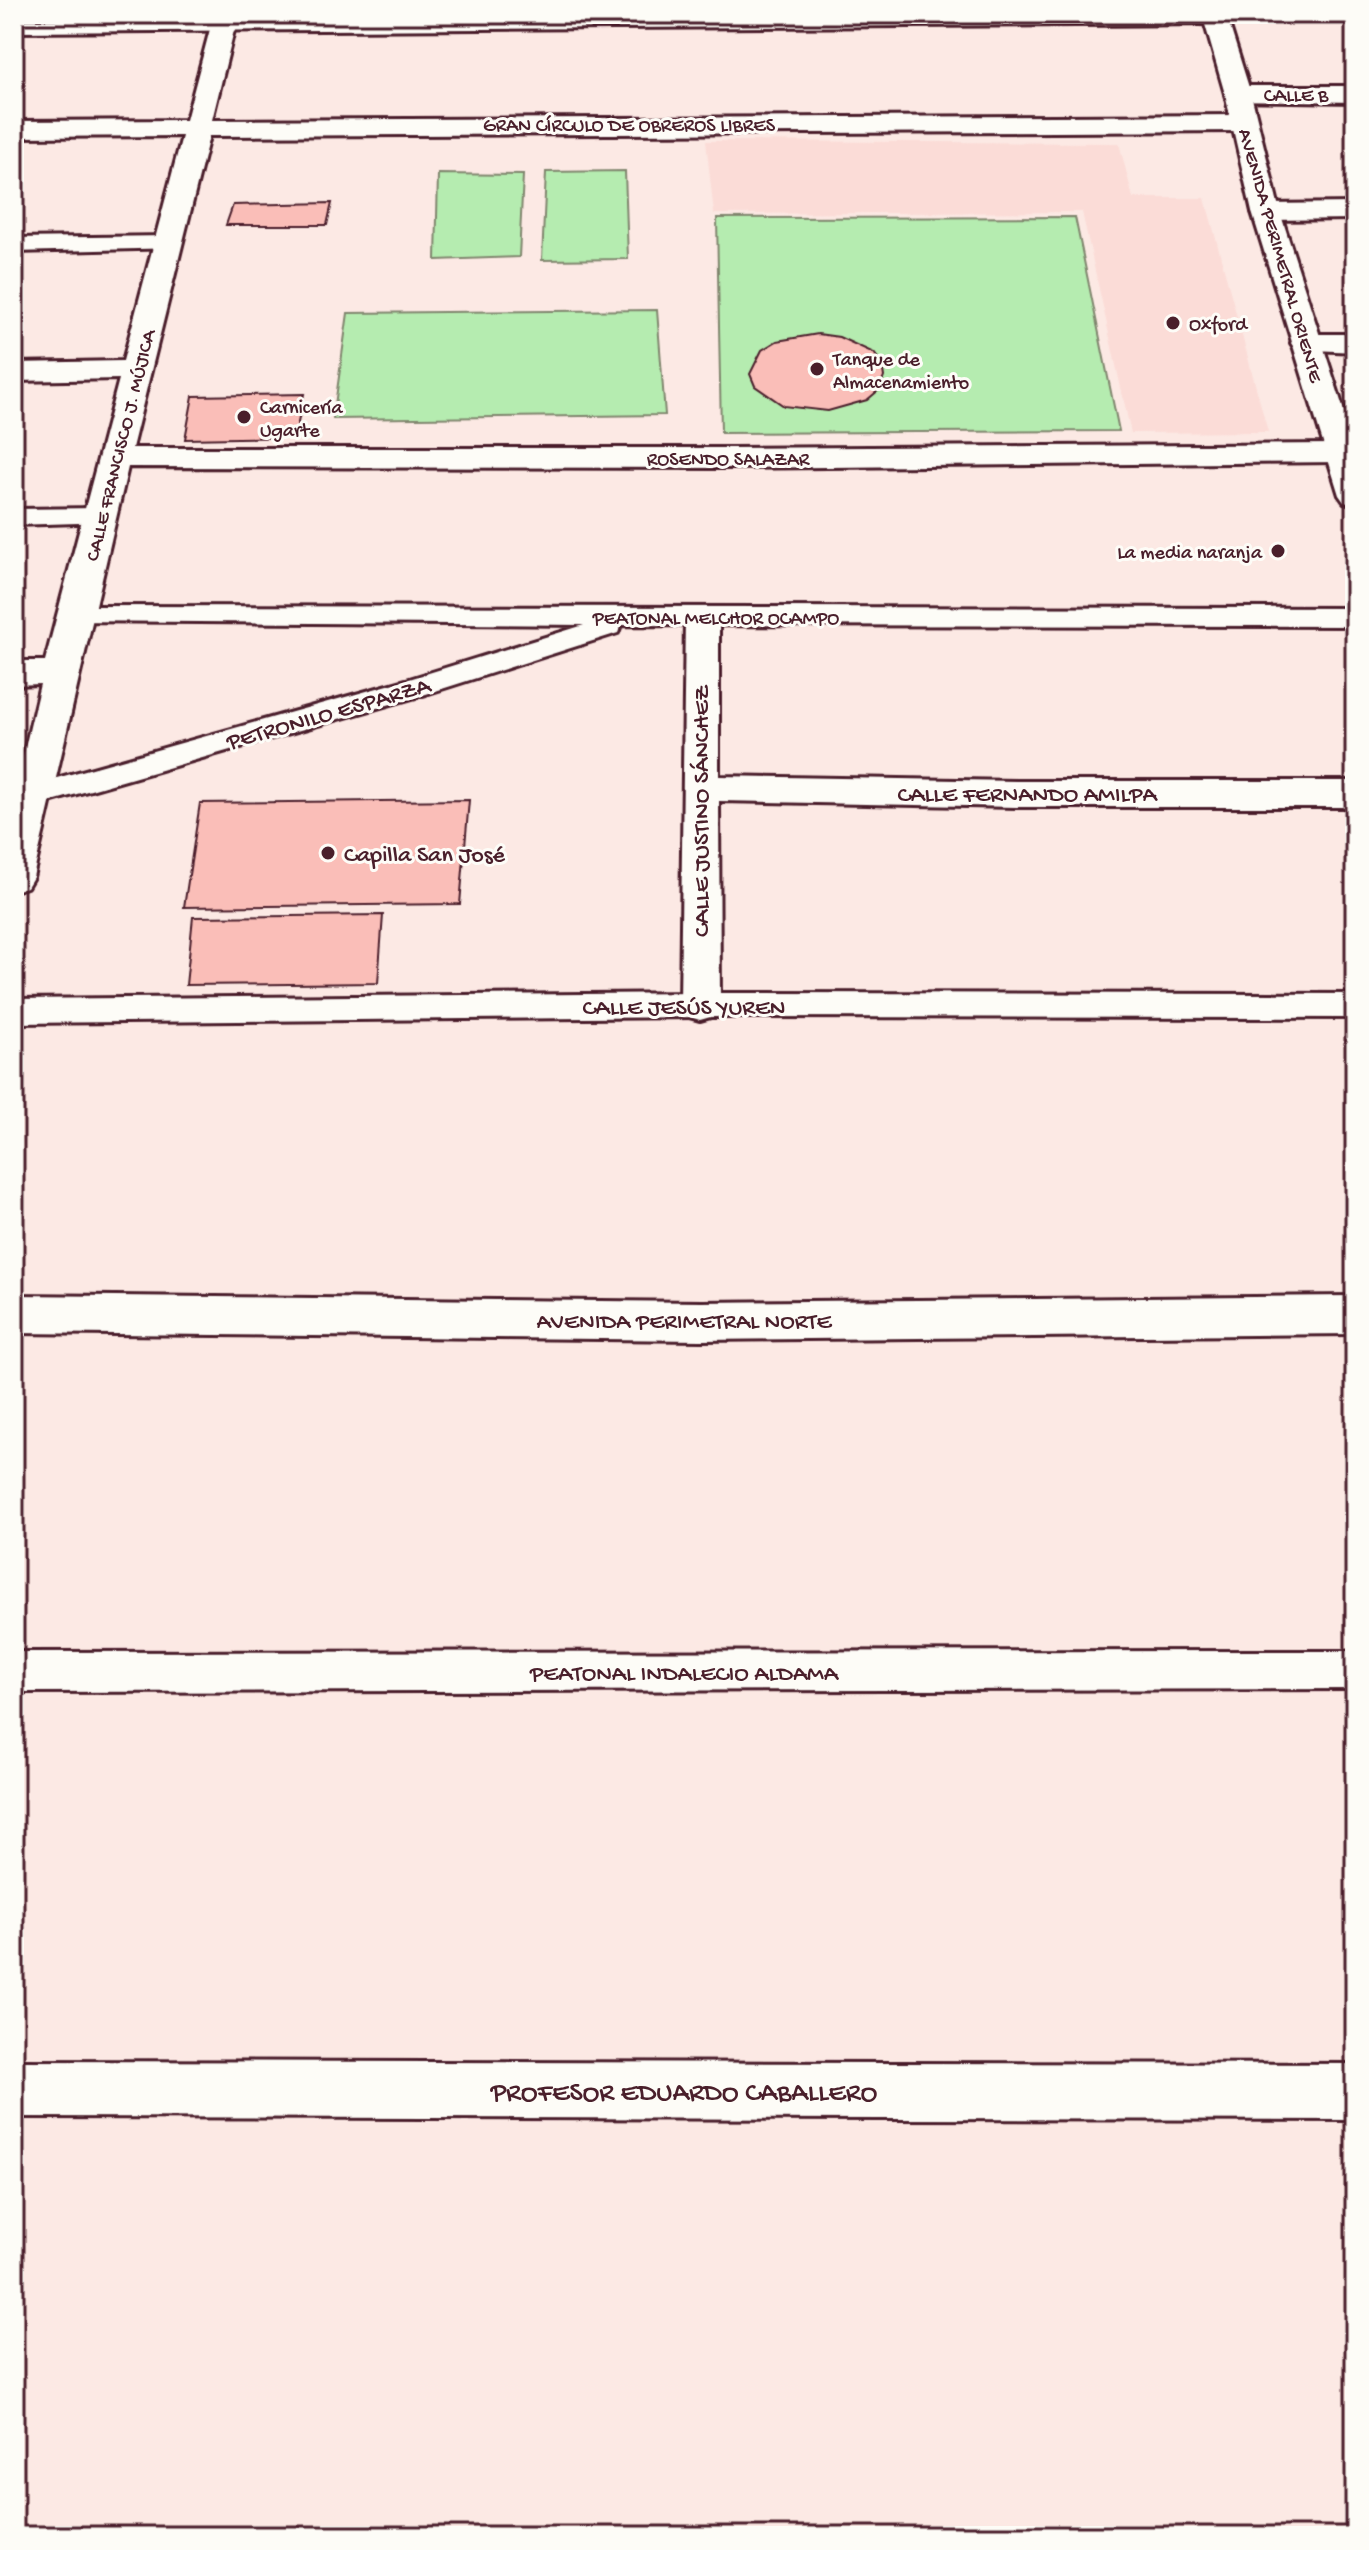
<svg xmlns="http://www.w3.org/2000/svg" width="1369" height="2550" font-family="'Gochi Hand',sans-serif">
	<rect width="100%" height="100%" fill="#fce9e4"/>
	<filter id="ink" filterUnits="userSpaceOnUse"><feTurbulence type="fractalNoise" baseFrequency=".0125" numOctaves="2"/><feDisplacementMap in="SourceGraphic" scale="16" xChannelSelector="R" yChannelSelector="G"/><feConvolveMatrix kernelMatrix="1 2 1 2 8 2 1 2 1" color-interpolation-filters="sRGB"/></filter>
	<g filter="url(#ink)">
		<path fill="#fbdcd7" d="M706,141L1119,143L1133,198H1205L1268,432L1131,433L1082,212L714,214Z"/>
		<path fill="#b5ecb0" stroke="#80866e" stroke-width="2" d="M625,171L628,259L542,260L546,172Z
			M438,174L523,175L519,257L436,260Z
			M1075,217L1119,431L721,433L717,218Z
			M657,310L665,415L333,419L348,313Z"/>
		<path fill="#fabeb8" stroke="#4a1f2b" stroke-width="2" d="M332,203L327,225H226L233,205Z
			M818,334L839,337L874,353L882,364L884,377L879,390L867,400L828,411L784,406L755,386L750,374L762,350L777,341Z
			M304,394L295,437L185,439L193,396Z
			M469,800L460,904L184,907L200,803Z
			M383,915L378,983L186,985L193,917Z"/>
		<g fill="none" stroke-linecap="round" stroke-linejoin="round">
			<defs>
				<path id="service" d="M895,14H1222L1225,18L1215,24L14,32V20Z
					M170,236L182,243L178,248L14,252V238Z
					M101,508L110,510L114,516L110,522L14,525V509Z
					M76,606L1355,608V626L621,625L618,633L426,694L14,812V790L406,680L584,625L66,621L62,615L66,609Z
					M700,993L1355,994V1018L700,1017L14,1023V999Z
					M1355,1651V1689L14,1692V1652Z"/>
				<path id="minor" d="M214,14H238L212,120L1244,115L1253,117L1257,123L1253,129L1244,131L209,136L132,448H731L1341,444L1352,446L1355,456L1341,462L731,468L128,467L33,877L27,887L14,891V795L40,684L14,685V661H45L119,379L14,381V363L123,361L182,136L14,137V121L186,120Z
					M499,14H523L519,27H501Z
					M1238,86H1355V102L1229,100L1225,94L1229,88Z
					M1355,203V219L1266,220L1256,218L1252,212L1256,206L1266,204Z
					M1306,334H1355V352L1295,349L1291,343L1295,337Z
					M702,607L714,610L719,618V776L1016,781H1355V807H1016L719,801L720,1005L714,1016L700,1020L686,1016L680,1005L685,618L690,610Z
					M14,2061L1355,2064V2120L14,2117Z"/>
				<path id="tertiary" d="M1202,14H1226L1251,94L1280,212L1355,445V505L1344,502L1339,495L1252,212L1225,94Z
					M14,1295L702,1302L1355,1296V1334L702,1340L14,1333Z"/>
			</defs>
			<use href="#service" stroke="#4a1f2b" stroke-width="6"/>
			<use href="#minor" stroke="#4a1f2b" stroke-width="6"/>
			<use href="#tertiary" stroke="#4a1f2b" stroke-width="6"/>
			<use href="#service" fill="#fdfcf7" fill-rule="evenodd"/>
			<use href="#minor" fill="#fdfcf7" fill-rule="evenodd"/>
			<use href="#tertiary" fill="#fdfcf7" fill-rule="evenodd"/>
		</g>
	</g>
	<g fill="#4a1f2b" stroke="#fdfcf7" stroke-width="3">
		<circle cx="1173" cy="323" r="8"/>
		<circle cx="817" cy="369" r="8"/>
		<circle cx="244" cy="417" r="8"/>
		<circle cx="1278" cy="551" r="8"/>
		<circle cx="328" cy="853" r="8"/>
	</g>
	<g text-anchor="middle" stroke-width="6" stroke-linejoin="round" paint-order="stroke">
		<g font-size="20" fill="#4a1f2b" stroke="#fdfcf7">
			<text x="1296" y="101">CALLE B</text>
			<text x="629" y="131">GRAN CÍRCULO DE OBREROS LIBRES</text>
			<text transform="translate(1282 255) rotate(74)" y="7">AVENIDA PERIMETRAL ORIENTE</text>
			<text transform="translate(119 445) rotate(-76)" y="7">CALLE FRANCISCO J. MÚJICA</text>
			<text x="728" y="465">ROSENDO SALAZAR</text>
			<text x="716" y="624">PEATONAL MELCHOR OCAMPO</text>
		</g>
		<g font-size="20" fill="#4a1f2b" stroke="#fdfcf7" text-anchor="start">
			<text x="1189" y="330">Oxford</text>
			<text x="833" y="365">Tanque de<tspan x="833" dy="23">Almacenamiento</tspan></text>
			<text x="260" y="413">Carnicería<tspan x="260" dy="23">Ugarte</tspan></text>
			<text x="1262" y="558" text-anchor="end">La media naranja</text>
		</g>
		<g font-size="24" fill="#4a1f2b" stroke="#fdfcf7">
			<text transform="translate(328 712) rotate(-16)" y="8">PETRONILO ESPARZA</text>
			<text x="1027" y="801">CALLE FERNANDO AMILPA</text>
			<text transform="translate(700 811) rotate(-90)" y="8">CALLE JUSTINO SÁNCHEZ</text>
			<text x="684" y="1014">CALLE JESÚS YUREN</text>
			<text x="684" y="1328">AVENIDA PERIMETRAL NORTE</text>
			<text x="684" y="1680">PEATONAL INDALECIO ALDAMA</text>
		</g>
		<g font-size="24" fill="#4a1f2b" stroke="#fdfcf7" text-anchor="start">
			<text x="344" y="861">Capilla San José</text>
		</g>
		<g font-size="28" fill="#4a1f2b" stroke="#fdfcf7">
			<text x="684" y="2100">PROFESOR EDUARDO CABALLERO</text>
		</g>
	</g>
	<rect width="1369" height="2550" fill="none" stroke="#fdfcf7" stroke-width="48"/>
	<rect x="24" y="24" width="1321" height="2502" fill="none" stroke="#4a1f2b" stroke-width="3" filter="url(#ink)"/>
</svg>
